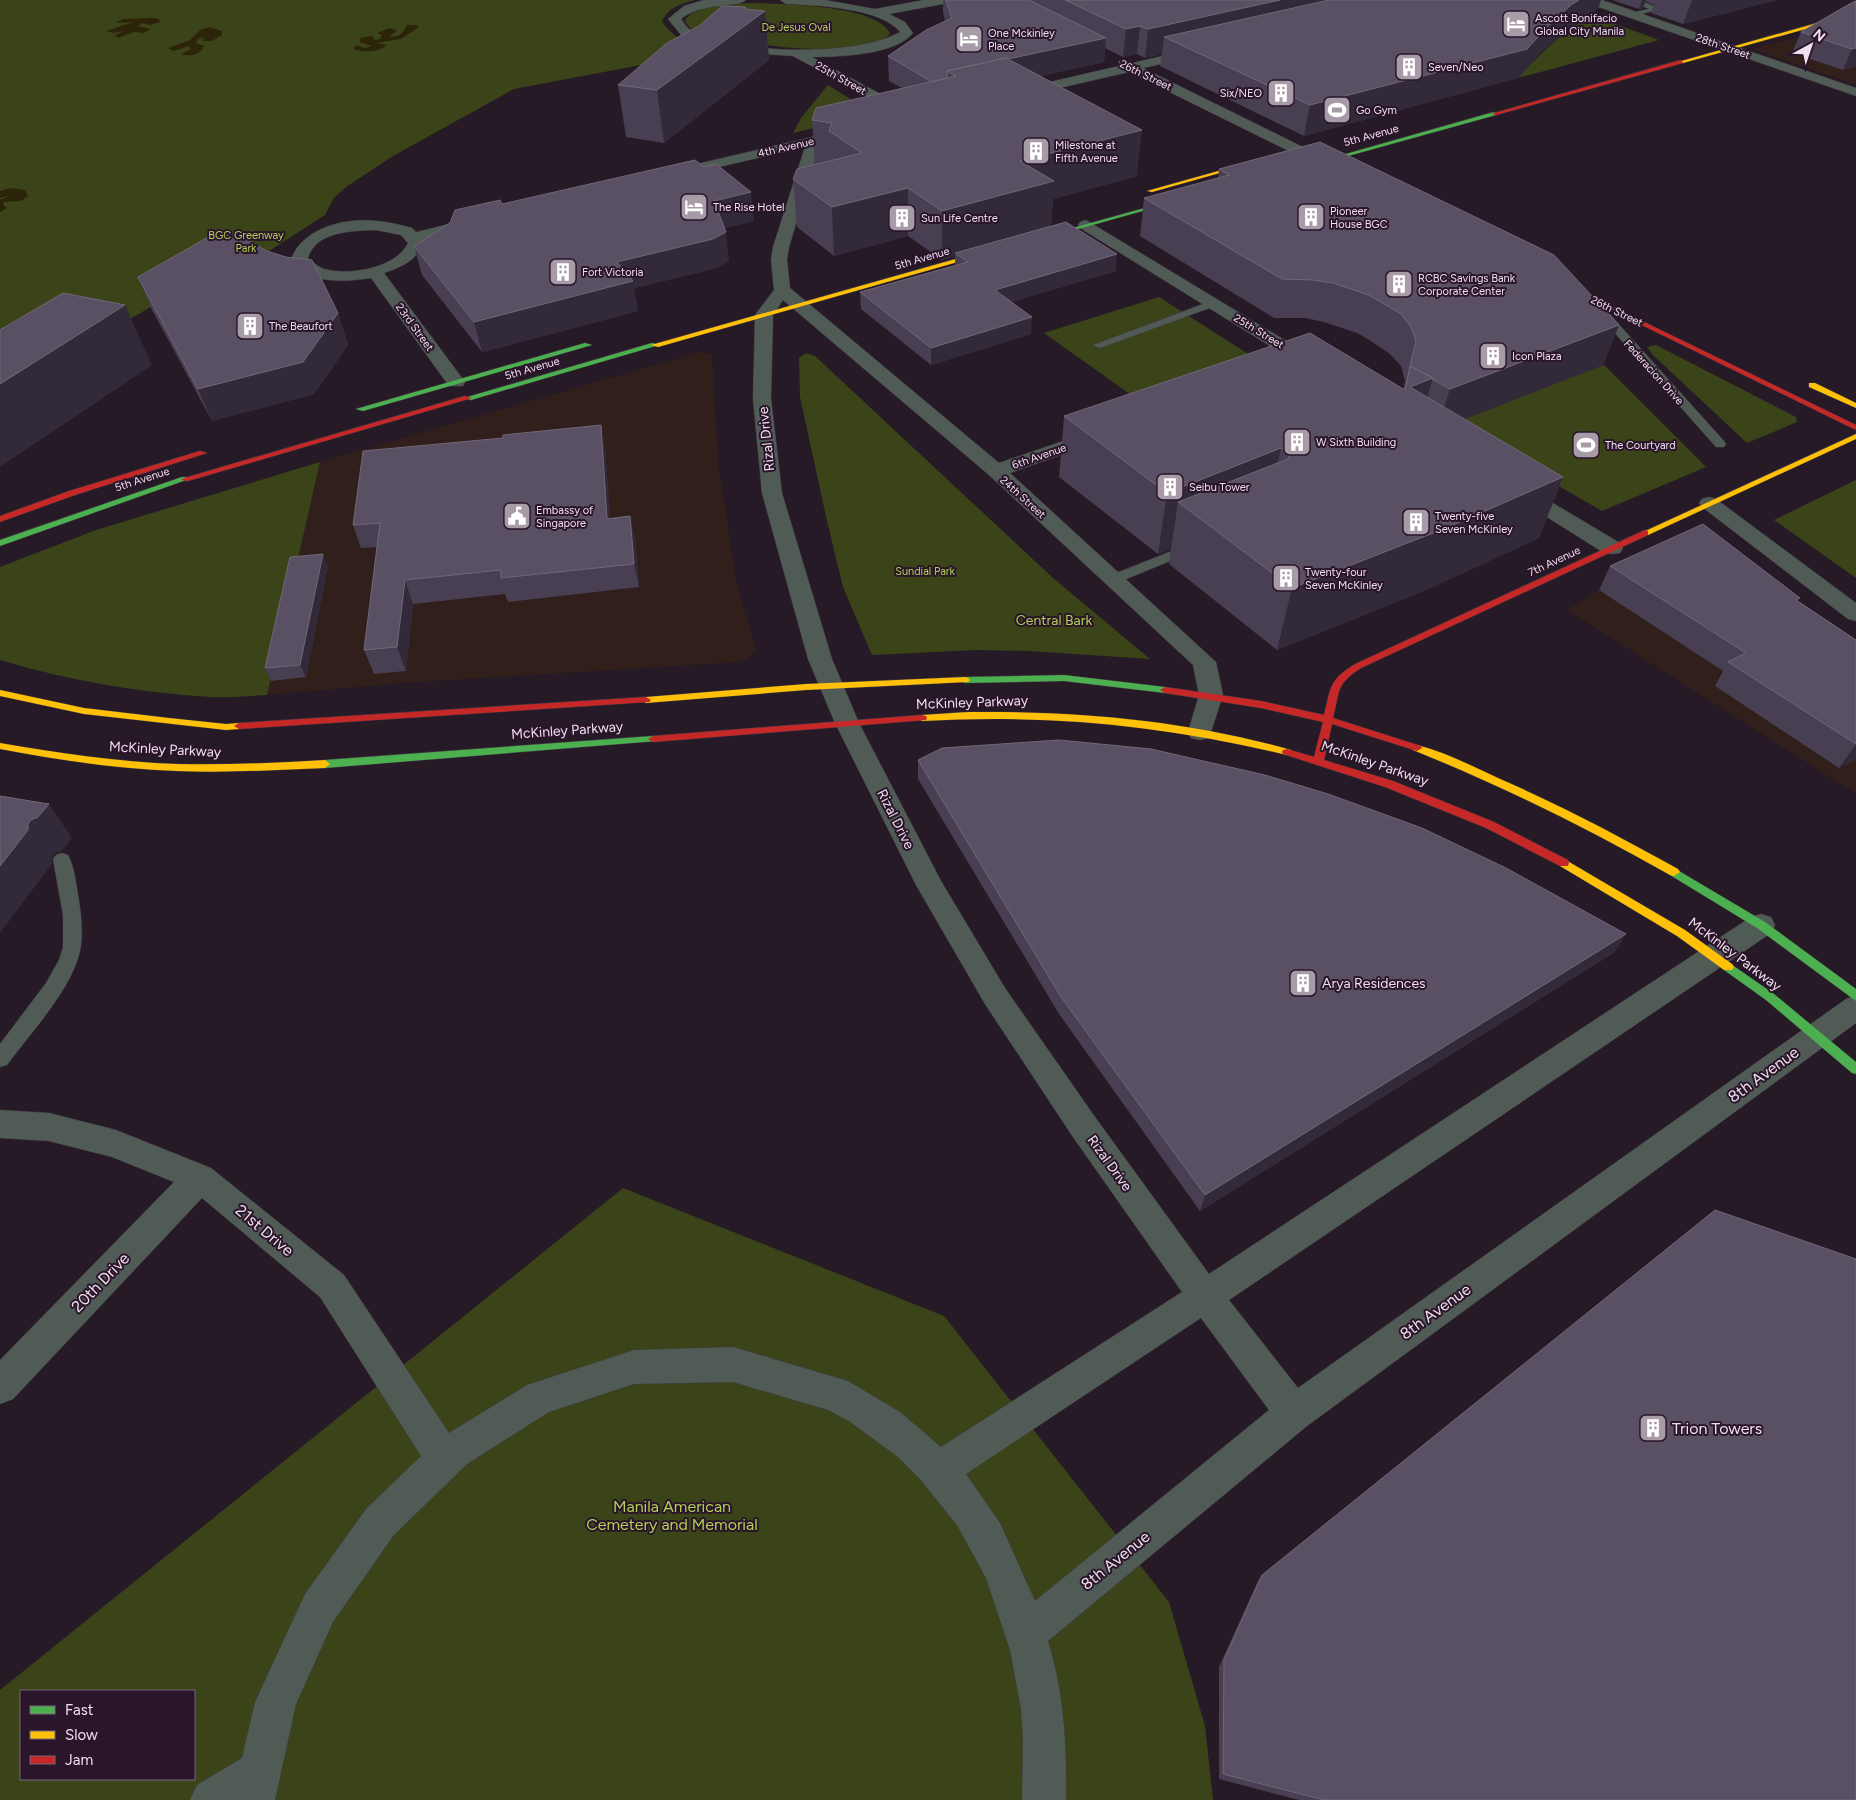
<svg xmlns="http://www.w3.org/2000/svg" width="1856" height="1800" font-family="Figtree,sans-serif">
	<rect width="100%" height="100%" fill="#251a25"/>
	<path fill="#301f1b" d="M1856,22V85L1752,49Z
		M700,352L712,354L718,459L736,581L756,649L751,656L740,662L402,683L267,695L320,462Z
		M1599,590L1856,661V794L1567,610Z"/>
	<path fill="#3b4419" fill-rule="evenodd" d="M0,0H695C681,4 669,7 662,21C674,41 694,45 715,51L514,89L393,156L346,187L334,198L325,215L252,262L223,265L130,319L0,401Z
		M753,3C780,4 880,5 890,34C861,61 754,46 718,36C707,34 690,33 685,21C692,4 736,4 753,3Z
		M1591,15L1659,40L1518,78C1541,52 1561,34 1591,15Z
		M828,85L874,114L793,133L801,118Z
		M1159,297L1253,357L1134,397L1044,333Z
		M1656,345L1796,417L1797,422L1747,443L1653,355L1647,347Z
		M806,353L815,356L1053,578L1150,659L1029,651L976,650L872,655L843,587L827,521L800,397L799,358Z
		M1604,365L1706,467L1602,511L1451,424Z
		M320,462L267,695C248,696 228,698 210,697C138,693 68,680 0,660V567L96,530Z
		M1856,480V578L1774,520Z
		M623,1188L944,1316L1169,1602L1205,1726L1213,1800H0V1690ZM21,1691H194V1779H21Z"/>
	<path fill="#2c2408" d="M152,18L159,19L160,22L150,25L143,23L137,26L150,29L144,33L134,32L118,38L115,35L125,31L113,33L106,31L133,22L115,23L123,19Z
		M407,25H417L419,27L401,39L376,43L387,45C378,52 364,53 353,49L357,45L365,48L371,46L360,42V38L373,36L374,40L380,39L382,35L377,33L390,28L397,31L389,36C398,38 403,34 407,25Z
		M210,27L222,31V35L212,41H202L205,37L198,39L196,43L204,46C201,55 189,57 181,54L191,49L189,46L174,51L168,48L190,40L200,30Z
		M10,188L25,190L28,196L21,201L4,202L3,205L7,208L0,212V200L12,195L0,198V191Z"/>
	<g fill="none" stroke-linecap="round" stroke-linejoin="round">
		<defs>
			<path id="lane" d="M1628,0H1639L1661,9L1630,17V13L1649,9Z
				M1214,300L1218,301V305L1103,347L1099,348L1093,345Z
				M1602,309L1606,310L1724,441L1726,444L1724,447H1716L1598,314L1597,312Z
				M1192,543L1199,547L1197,550L1119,582L1114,583L1107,579L1109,576Z
				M62,853L68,855C74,866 76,882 78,895C81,912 83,929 81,945C76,985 31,1032 7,1065L0,1067V1044L46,983L59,960L63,947V915L53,859L56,855Z"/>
			<path id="street" d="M704,0H746C738,8 701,2 681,19C684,23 687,28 691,30C735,55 857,57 900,32C882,8 814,5 786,4L780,0H825L875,9L924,0H949L943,4L889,14L905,22L913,33C896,55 838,57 812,57L910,110L912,113L905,117L793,56L744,53L706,45L681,35L668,19L684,6Z
				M1585,0H1602L1856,88V96L1587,3Z
				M1197,48L1203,52L1202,55L1143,68L1305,148L1307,151L1305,154H1295L1129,72L1020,97L1013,93L1015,90L1119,66V61L1124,60L1132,63Z
				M830,133L837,137L835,140L820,144L789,247L787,260L790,288L999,463L1089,432H1103L1106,436L1103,440L1010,473L1216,662L1223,695L1209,738L1200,740L1191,738L1188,732L1199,695L1193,665L989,475L783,300L773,315L771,399L782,493L832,659L859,723L941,881L1005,988L1095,1117L1209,1274L1751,917L1761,914L1771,917L1775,925L1771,933L1229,1300L1298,1388L1846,999L1856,995V1023L1307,1426L1048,1641C1064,1693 1067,1746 1066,1800H1022L1023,1740L1021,1709L1010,1650L986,1578L957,1525L919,1478L898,1457L849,1421L828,1410L733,1382L634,1384L549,1412L467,1464L393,1536L333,1622L296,1704L275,1800H190L197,1785L242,1758L255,1702L305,1594L366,1509L421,1456L320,1297L202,1198L13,1399L0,1404V1360L174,1182L112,1157L49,1141L0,1138V1110L49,1113L116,1130L211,1168L344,1275L449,1433L527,1385L634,1350L733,1347L848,1381L900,1412L941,1447L1182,1292L1073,1137L985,1004L916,885L835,723L808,659L762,493L753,399L755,315L774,290L771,260L773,247L805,147L667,179L660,175L667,171ZM1201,1318L1269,1410L1035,1601L1000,1523L966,1474Z
				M470,219L478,224L476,227L423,240L425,242C415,261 404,266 384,273L465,382L463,386H449L371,278C345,282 308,285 291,260C301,228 346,217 377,221C389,222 401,225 412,228L416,232ZM376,230L401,235L408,243C396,268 350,276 324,269C318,267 313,262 308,258C316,231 352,231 376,230Z
				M1086,220L1316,359L1319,363L1316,367H1304L1080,228L1078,225L1080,222Z
				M1519,485L1526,487L1620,543L1623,548L1620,553L1612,554L1604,553L1512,495L1509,491L1512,487Z
				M1709,497L1716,499L1856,603V621L1848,619L1702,507L1699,503L1702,499Z"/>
			<path id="fast" d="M1494,112L1496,115L1312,166L1307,165Z
				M1177,199L1182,200L1042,239L1037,238Z
				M585,343L592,345L363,411L356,409Z
				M652,343L659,345L471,400L464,398Z
				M182,477H185L189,479L0,546V540Z
				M1064,675L1165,687L1170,690L1165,693L1064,681L965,683L960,680L965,677Z
				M653,736L658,739L657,741L325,768L320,764L325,760Z
				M1674,868L1765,922L1856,989V1001L1757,928L1670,875L1668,872Z
				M1728,962L1774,994L1856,1062V1074L1852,1073L1766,1000L1724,970L1722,967L1724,964Z"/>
			<path id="slow" d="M1856,12V15L1683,63L1678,62Z
				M1254,161L1259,162L1152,192L1147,191Z
				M991,249L994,251L993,252L658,347L651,345Z
				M1809,383H1815L1856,403V408L1809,387Z
				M1856,434V439L1648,535H1642L1641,533Z
				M965,677L968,678L970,680L968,682L806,690L646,703L641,700L646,697L806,684Z
				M0,690L84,708L169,718L226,724L239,723L244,726L239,729L226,730L84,714L0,696Z
				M968,712C1076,711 1185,720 1291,750L1292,752L1287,755C1163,725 1049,714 922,721L917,718L922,715Z
				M0,743C59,753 117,762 177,764C226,765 276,763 325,760L330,764L325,768C276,770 226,773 177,771C117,769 59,760 0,749Z
				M1417,745C1445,752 1472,766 1498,778C1560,805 1619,836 1678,869L1680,872L1674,876L1670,875C1587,828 1502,786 1413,750L1412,748Z
				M1564,859L1685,930L1732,964L1734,967L1732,970H1724L1677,936L1560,866L1559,863L1560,860Z"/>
			<path id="jam" d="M1681,60L1683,63L1496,115L1491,114Z
				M1560,283H1564L1856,425V430L1560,285Z
				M465,396L472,398L188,481H185L181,479Z
				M200,451L207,453L75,495L0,522V516L69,491Z
				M1645,530L1648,531V535L1361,668C1336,684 1340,690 1333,718L1421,746L1422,748L1417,751L1332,724L1324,760L1393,781L1494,822L1568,860L1569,863L1568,866H1560L1486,828L1385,787L1283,754L1282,752L1283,750L1287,749L1314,757L1323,722L1261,708L1165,693L1160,690L1165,687L1261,701L1324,715C1331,687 1329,680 1355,664Z
				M646,697L651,700L649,702L239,729L234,726L239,723Z
				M922,715L926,716L927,718L926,720L653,742L648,739L653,736Z"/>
		</defs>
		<use href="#lane" stroke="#403740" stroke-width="1"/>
		<use href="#street" stroke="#403740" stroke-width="1"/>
		<use href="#fast" stroke="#403740" stroke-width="1"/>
		<use href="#slow" stroke="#403740" stroke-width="1"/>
		<use href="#jam" stroke="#403740" stroke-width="1"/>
		<use href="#lane" fill="#505b56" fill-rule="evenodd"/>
		<use href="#street" fill="#505b56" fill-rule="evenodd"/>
		<use href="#fast" fill="#4caf50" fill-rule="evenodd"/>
		<use href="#slow" fill="#ffc107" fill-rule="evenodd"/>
		<use href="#jam" fill="#c62828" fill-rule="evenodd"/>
	</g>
	<path fill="#483f53" d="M943,0H1601L1598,9L1563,33L1538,55L1518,78L1304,136L1160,66L1162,54L1145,58L1137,54L1123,57L1105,48L1104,62L1040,76L1137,176L1053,199L1051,226L1116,271L1011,302L1031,334L931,365L861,309L860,292L955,265V256L942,260L908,236L834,256L797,227L793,179L815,165L812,120L902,88L889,81L888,56L945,21L943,12Z
		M1612,0H1777L1683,24L1651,13L1654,5L1645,1L1643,8L1639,9Z
		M1856,1V66L1843,70L1792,53L1801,32Z
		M746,7V9L765,11L769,60L664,143L626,137L618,85Z
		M1219,169L1619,325L1603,365L1464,419L1563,477L1539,538L1426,590L1277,650L1169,564L1171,549L1158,554L1059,477L1064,416L1403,389L1405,381L1401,366L1390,354L1371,341L1357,333L1324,322L1305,318H1274L1140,236L1144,198L1218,178Z
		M502,204L754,221L724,228L729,261L717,268L634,288L638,311L482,352L422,275L414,246Z
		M252,243L338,313L348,345L314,394L212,421L151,308L138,277Z
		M605,448L610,518L630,516L635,539L639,587L508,602L505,594L413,604L406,671L374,674L364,650L377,547L361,548L353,525Z
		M328,566L306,677L271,681L265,668Z
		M1610,566L1798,601L1856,640V759L1839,768L1715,686L1723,671L1599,590Z
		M918,760L1615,952L1200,1211L1059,1014L918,779Z
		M1262,1575L1856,1800H1299L1219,1779V1667L1257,1583Z"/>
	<path fill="#322939" d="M1280,0H1325L1321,17L1164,37L1162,54L1145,58L1148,29Z
		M1579,0H1601L1598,9L1563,33L1538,55L1518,78L1304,136L1310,105L1547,27L1571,5Z
		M1642,0H1646L1643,8L1639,9Z
		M1692,0H1777L1683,24Z
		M746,7L748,23L765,11L769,60L664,143L657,90Z
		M1140,26L1137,54L1123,57L1126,29Z
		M1106,38L1104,62L990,87L982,65Z
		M1856,48V66L1843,70L1852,49Z
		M1142,130L1137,176L1053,199L1051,229L955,253V256L942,260V211L1020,161Z
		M908,188V236L834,256L832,207Z
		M751,192L754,221L717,230L714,201Z
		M726,232L729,261L717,268L634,288L638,311L482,352L474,322L617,262Z
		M1117,254L1116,271L994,307L995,290Z
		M125,305L152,365L0,467V384Z
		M338,313L348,345L314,394L212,421L198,389Z
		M1032,317L1031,334L931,365V348Z
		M1619,325L1603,365L1437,430L1450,389Z
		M1433,378L1415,438L1410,387Z
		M601,425L605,448L612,542L607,519Z
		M1281,448L1268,509L1178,502L1171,549L1158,554L1167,493Z
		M1563,477L1539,538L1426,590L1277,650L1292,588Z
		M630,516L635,539L639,587L634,564Z
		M323,554L328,566L306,677L300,665Z
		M405,580L413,604L406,671L397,647Z
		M1856,744V759L1839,768Z
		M49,804L72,838L62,851L54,854L52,858V864L0,933V866L31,820Z
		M1626,934L1615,952L1200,1211L1205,1195Z"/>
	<path fill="#5a5063" stroke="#716779" d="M946,0H1029L1106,38L1008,59L1006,58L947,71V78L932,82L888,56L926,30L952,18Z
		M1065,0H1280L1148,29L1140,26L1126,29Z
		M1329,0H1579L1571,5L1547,27L1527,49L1310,105L1164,37Z
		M1856,1V48L1852,49L1801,32L1853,2Z
		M722,6L746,7L745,9L765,11L657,90L618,85L667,43L699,26Z
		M1006,58L1142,130L1020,161L1054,181L942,211L908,188L832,207L793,179L797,169L862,153L829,131L832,123L812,120L816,108L956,76L947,71Z
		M1320,142L1554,255L1619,325L1450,389L1432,379L1433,378L1410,366L1416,341L1411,327L1401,314L1381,302L1366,294L1333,283L1313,280L1282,279L1144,198L1229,175L1219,169Z
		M695,160L704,167L716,164L751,192L714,201L726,232L713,239L617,262L633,281L474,322L414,246L450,223L455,210L500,200L502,204Z
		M1066,222L1117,254L995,290L1032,317L931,348L860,292L968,262L955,253Z
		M242,232L252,243L267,251L286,257L312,260L338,313L303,362L198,389L138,277L212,235Z
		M63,293L125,305L0,384V330Z
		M1310,333L1405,390L1410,366L1433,378L1410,387L1563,477L1446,528L1292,588L1178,502L1288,459L1290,452L1281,448L1167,493L1064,416Z
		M601,425L607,519L630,516L634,564L501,578V570L405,580L397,647L364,650L380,523L353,525L363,451L503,438V435Z
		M1703,524L1800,598L1796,600L1856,640V744L1728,662L1746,653L1610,566Z
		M323,554L300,665L265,668L290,557Z
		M1059,740L1151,749L1265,775L1328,794L1422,828L1506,868L1626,934L1205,1195L1061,997L918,760L942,748Z
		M0,796L49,804L38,817L31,820L28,824V830L0,866Z
		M1715,1210L1856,1259V1800H1324L1223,1774L1224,1660L1262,1575Z"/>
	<defs>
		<symbol id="hotel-square" viewBox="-11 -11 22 22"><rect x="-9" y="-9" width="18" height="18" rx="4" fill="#a89ba8" stroke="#2a152a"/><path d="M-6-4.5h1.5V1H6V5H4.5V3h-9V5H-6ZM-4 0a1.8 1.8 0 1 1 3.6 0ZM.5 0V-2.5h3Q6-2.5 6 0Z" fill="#fff"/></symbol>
		<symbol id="building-square" viewBox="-11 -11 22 22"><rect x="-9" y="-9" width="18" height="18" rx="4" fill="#a89ba8" stroke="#2a152a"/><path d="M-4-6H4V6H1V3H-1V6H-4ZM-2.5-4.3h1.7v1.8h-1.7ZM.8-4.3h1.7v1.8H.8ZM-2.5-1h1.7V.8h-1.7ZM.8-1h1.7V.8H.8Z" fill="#fff"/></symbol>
		<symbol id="stadium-square" viewBox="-11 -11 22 22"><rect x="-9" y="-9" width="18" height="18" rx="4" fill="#a89ba8" stroke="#2a152a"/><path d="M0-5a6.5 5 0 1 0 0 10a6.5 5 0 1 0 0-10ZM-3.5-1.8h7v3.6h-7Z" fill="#fff"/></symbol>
		<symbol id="civic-square" viewBox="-11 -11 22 22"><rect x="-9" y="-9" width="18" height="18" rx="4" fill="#a89ba8" stroke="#2a152a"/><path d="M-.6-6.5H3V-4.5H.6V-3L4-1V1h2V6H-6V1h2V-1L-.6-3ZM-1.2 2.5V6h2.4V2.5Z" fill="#fff"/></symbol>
	</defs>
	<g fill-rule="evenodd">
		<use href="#hotel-square" x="1500" y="8" width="32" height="32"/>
		<use href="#hotel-square" x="953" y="23" width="32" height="32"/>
		<use href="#building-square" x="1393" y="51" width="32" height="32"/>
		<use href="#building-square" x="1265" y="77" width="32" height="32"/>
		<use href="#stadium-square" x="1321" y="94" width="32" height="32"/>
		<use href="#building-square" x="1020" y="135" width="32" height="32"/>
		<use href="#hotel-square" x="678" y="191" width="32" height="32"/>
		<use href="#building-square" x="1295" y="201" width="32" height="32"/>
		<use href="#building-square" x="886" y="202" width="32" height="32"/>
		<use href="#building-square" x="547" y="256" width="32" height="32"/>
		<use href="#building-square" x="1383" y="268" width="32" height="32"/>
		<use href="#building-square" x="234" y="310" width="32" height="32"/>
		<use href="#building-square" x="1477" y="340" width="32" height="32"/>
		<use href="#building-square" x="1281" y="426" width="32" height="32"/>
		<use href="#stadium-square" x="1570" y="429" width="32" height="32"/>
		<use href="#building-square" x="1154" y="471" width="32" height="32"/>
		<use href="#civic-square" x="501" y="500" width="32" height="32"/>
		<use href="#building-square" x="1400" y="506" width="32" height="32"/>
		<use href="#building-square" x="1270" y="562" width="32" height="32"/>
		<use href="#building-square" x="1287" y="967" width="32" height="32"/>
		<use href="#building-square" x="1637" y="1412" width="32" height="32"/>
	</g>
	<g text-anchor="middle" stroke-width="4" stroke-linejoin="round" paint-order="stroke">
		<g font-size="11" fill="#efe0ee" stroke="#2a152a" text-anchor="start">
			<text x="1535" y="22">Ascott Bonifacio<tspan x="1535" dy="13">Global City Manila</tspan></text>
			<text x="988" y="37">One Mckinley<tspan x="988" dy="13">Place</tspan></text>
			<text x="1428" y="71">Seven/Neo</text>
			<text x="1262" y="97" text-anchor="end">Six/NEO</text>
			<text x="1356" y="114">Go Gym</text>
			<text x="1055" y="149">Milestone at<tspan x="1055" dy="13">Fifth Avenue</tspan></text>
			<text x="713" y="211">The Rise Hotel</text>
			<text x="1330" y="215">Pioneer<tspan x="1330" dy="13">House BGC</tspan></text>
			<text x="921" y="222">Sun Life Centre</text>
			<text x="582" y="276">Fort Victoria</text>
			<text x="1418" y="282">RCBC Savings Bank<tspan x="1418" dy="13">Corporate Center</tspan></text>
			<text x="269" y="330">The Beaufort</text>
			<text x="1512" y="360">Icon Plaza</text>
			<text x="1316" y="446">W Sixth Building</text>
			<text x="1605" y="449">The Courtyard</text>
			<text x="1189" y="491">Seibu Tower</text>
			<text x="536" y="514">Embassy of<tspan x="536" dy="13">Singapore</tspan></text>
			<text x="1435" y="520">Twenty-five<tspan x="1435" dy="13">Seven McKinley</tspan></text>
			<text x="1305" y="576">Twenty-four<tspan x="1305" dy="13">Seven McKinley</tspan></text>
		</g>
		<g font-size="11" fill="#b1d054" stroke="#2a152a">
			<text x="796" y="31">De Jesus Oval</text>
			<text x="246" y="239">BGC Greenway<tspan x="246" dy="13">Park</tspan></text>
			<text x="925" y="575">Sundial Park</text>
		</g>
		<g font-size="11" fill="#efe0ee" stroke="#2a152a">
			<text transform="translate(1723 46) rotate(19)" y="4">28th Street</text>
			<text transform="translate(1146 75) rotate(26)" y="4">26th Street</text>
			<text transform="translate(841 78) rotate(29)" y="4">25th Street</text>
			<text transform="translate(1371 135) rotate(-15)" y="4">5th Avenue</text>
			<text transform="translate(786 147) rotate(-13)" y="4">4th Avenue</text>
			<text transform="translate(922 258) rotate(-16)" y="4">5th Avenue</text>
			<text transform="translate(1617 311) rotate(26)" y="4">26th Street</text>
			<text transform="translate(415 327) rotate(54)" y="4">23rd Street</text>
			<text transform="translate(1259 331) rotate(31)" y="4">25th Street</text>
			<text transform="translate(532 368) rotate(-16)" y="4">5th Avenue</text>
			<text transform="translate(1654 372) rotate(48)" y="4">Federacion Drive</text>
			<text transform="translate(1039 456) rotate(-19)" y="4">6th Avenue</text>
			<text transform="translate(142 479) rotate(-18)" y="4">5th Avenue</text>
			<text transform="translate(1023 497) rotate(42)" y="4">24th Street</text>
			<text transform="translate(1554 561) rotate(-25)" y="4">7th Avenue</text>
		</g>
		<g font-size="14" fill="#efe0ee" stroke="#2a152a">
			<text transform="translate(766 439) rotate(-96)" y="5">Rizal Drive</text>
			<text transform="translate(972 702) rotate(-2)" y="5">McKinley Parkway</text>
			<text transform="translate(567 730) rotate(-4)" y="5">McKinley Parkway</text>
			<text transform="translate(165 749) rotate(3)" y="5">McKinley Parkway</text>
			<text transform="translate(1375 763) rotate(19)" y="5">McKinley Parkway</text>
			<text transform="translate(896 819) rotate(63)" y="5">Rizal Drive</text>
			<text transform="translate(1735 954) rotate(37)" y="5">McKinley Parkway</text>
			<text transform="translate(1110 1163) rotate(54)" y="5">Rizal Drive</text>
		</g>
		<g font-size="14" fill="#b1d054" stroke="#2a152a">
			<text x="1054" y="625">Central Bark</text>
		</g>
		<g font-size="14" fill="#efe0ee" stroke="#2a152a" text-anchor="start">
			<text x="1322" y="988">Arya Residences</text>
		</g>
		<g font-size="16" fill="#efe0ee" stroke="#2a152a">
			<text transform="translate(1763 1074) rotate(-36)" y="6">8th Avenue</text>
			<text transform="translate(265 1230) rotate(40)" y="6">21st Drive</text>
			<text transform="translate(100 1282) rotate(-46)" y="6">20th Drive</text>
			<text transform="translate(1435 1311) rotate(-36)" y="6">8th Avenue</text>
			<text transform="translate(1115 1560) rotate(-39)" y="6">8th Avenue</text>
		</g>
		<g font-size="16" fill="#efe0ee" stroke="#2a152a" text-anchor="start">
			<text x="1672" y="1434">Trion Towers</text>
		</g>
		<g font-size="16" fill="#b1d054" stroke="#2a152a">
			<text x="672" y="1512">Manila American<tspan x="672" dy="18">Cemetery and Memorial</tspan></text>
		</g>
	</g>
	<rect x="20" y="1690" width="175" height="90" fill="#2a152a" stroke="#796678"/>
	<rect x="30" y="1706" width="25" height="8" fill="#4caf50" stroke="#796678"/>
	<text x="65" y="1715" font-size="15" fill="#efe0ee">Fast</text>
	<rect x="30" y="1731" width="25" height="8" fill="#ffc107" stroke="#796678"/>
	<text x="65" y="1740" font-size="15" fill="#efe0ee">Slow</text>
	<rect x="30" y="1756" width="25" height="8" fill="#c62828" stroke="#796678"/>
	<text x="65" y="1765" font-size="15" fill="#efe0ee">Jam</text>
	<g transform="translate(1811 45) rotate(40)" stroke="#2a152a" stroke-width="4" paint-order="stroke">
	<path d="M0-4L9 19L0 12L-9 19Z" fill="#efe0ee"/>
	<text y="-8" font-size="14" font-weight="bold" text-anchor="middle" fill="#efe0ee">N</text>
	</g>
</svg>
